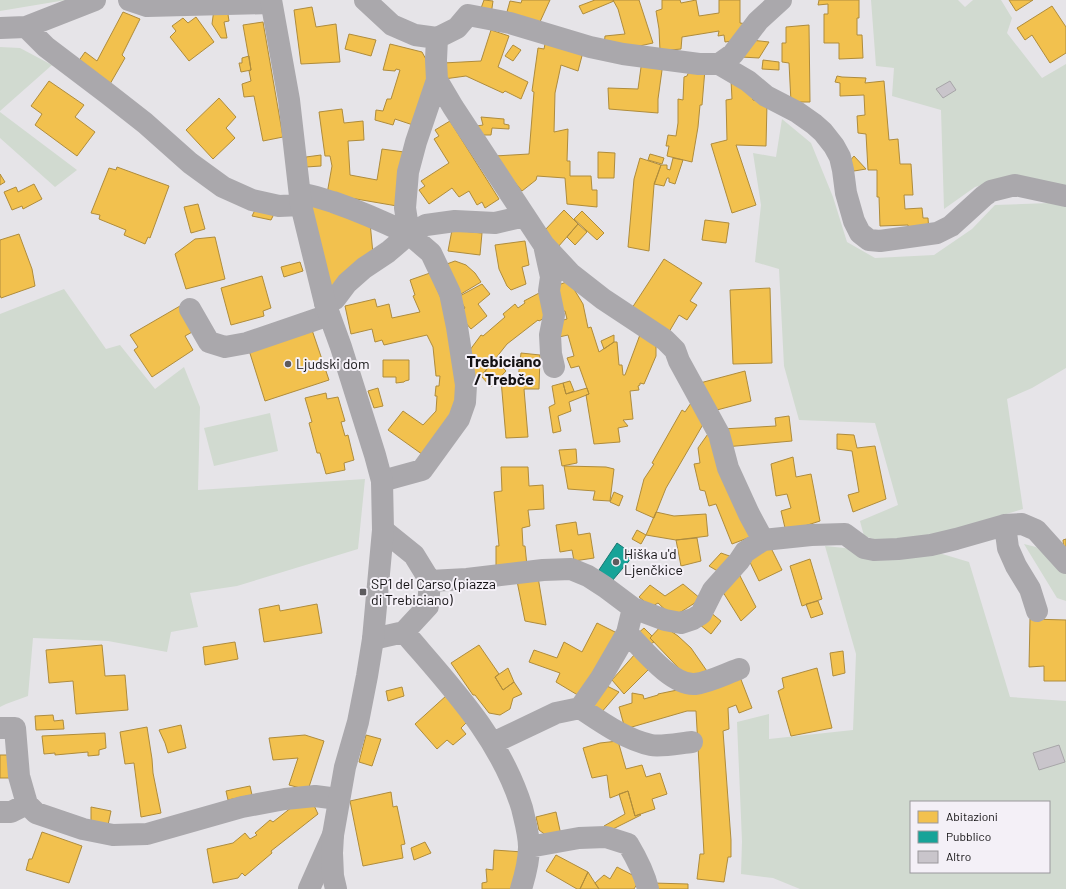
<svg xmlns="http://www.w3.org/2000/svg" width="1066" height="889" font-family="Barlow,sans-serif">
	<rect width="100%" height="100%" fill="#e6e4e8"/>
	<path fill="#d1dad0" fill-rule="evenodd" d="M0,0H66L0,11Z
		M871,0H958L965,7L973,0H1001L1012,18L1007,33L1042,78L1066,64V187L1017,175L975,187L944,209L941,110L892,96L894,68L876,66Z
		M0,47L20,48L52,65L0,111Z
		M0,112L77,170L55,187L0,138Z
		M782,119L811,143L833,197L847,242L875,258L934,255L972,229L995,205L1049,203L1066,205V368L1032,388L1007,399L1023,509L940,534L883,542L864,536L860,521L898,505L875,423L799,420L784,366L779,269L755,262L761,205L753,153L776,157Z
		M64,289L106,349L120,345L155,389L184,367L200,407L198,490L365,479L358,549L237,586L190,593L198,627L171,632L167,652L108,641L33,638L28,696L6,704L0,707V314Z
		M270,413L278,451L214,466L204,428Z
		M1024,544L1036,547L1066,571V601L1057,598Z
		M825,546L845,548L875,558L939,553L969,562L1010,697L1066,701V889H800L773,878L741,874L742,841L737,722L769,714V739L853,730L856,654ZM911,802H1049V872H911Z"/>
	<path fill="#f2c14e" stroke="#af8c3c" d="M484,0L493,1L491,15L480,11Z
		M522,0H550L539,24L505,19L510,1L521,3Z
		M595,0H613L614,1L583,14L579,6Z
		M613,0H639L653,43L626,49L604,46L605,36L625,34L618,9Z
		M662,0H680L681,3L696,0L699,16L719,13V0H740V23L748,24L739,40L725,42L724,35L718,36L719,31L682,37L681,49L660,51L659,29L656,11L662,9Z
		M819,0H859V18H857V35H862L863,58L839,59V43H824V14H828V4L818,5Z
		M1009,0H1033L1016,11Z
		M1052,6L1066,27V53L1050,63L1032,35L1025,40L1017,28Z
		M312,7L316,27L336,24L340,62L301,64L294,10Z
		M227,8L229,21L224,22L227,38H221L212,24L214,9Z
		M123,12L140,19L122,55L125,58L110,84L78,62L85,52L97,61Z
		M196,17L214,42L189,61L170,37L176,31L172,26L183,18L188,23Z
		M263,22L283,137L263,141L254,96L244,97L242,84L251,81L249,71L251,70L243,25Z
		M809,25L810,102H791L789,63L782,62V43H786V27Z
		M491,30L509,36L498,67L528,82L521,99L505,91L503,93L466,76L444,79L443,63L481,61Z
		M349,34L376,40L371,56L345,49Z
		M546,39L583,52L578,71L561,65L555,93L554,132L568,129L567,161H570V176H591L592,190H597V207L567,204L565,178L537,176L536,180L522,191L502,167L495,156L529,154L534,92L532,91L538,48L544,49Z
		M751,40L769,42L759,58L741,57Z
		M390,44L422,52L428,63V78L413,125L395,119L393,125L375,120L376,110L383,111L387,99H391L400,70L396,69L395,71L383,70Z
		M513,45L521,50L513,61L505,56Z
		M249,56L251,70L241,72L239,63H242V58Z
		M642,60L663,63L658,99V113L609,109L608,88L638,89Z
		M763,60L779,62V70L762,69Z
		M690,69H705L702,105H700L698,127L692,162L667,156L669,146H666L668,135L676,136L678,123V99L683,100L684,77L687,76Z
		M837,76L842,77L866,78L865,83L884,81L889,140L898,139L900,164H911L913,195H904L905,209L922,208L923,218H928L929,232L909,233L908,225L880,226L879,197H877V170H868L866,134L858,133L857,116L865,115L864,95L840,96V83L835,82Z
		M731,80L751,86L753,100L767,103L766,146L736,145L756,205L732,213L711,144L727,140L726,100L732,99Z
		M49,81L84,105L75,117L95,132L77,156L35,125L42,114L31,106Z
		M219,98L236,117L226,128L235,138L213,159L186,130Z
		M342,109L344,123L363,121L364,140L348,141L350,175L377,180L382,149L404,152L397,206L327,194L332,166L330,156H325L319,112Z
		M481,117L504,119V124L509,125V129L492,128L491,135H482L477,126L483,125Z
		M450,121L499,199L485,208L482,202L477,205L469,191L459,197L452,188L429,204L419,190L425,186L421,181L449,163L434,139L439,136L435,130Z
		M598,152L615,153L614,178H598Z
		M650,154L664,158L662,164L648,160Z
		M321,155V166L306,167V157Z
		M854,156L866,169L854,171L848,163Z
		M640,158L661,165L654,185L649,251L628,247L634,179Z
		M673,158L683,160L675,184L669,182V178H667L664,186L654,184L661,165H667V169L670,170Z
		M117,167L169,186L150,238L148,237L145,244L124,235L126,230L99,219L100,215L91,213L109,168L116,170Z
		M0,174L5,182L0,185Z
		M34,184L42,199L23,209L22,206L12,210L4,192L16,187L18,192Z
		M310,203L370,222L373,254L331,291Z
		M198,204L205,229L191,233L184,207Z
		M257,206L276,210L271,220L252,216Z
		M564,210L578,224L558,247L544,231Z
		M582,211L604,233L597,240L574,219Z
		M705,220L729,223L726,243L702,240Z
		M578,224L587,232L575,245L567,237Z
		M452,230L482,233L480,255L448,251Z
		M19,234L32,269L35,286L1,298L0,295V240Z
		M215,237L225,279L186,289L175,254L195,239Z
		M525,241L529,265L522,267L526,284L511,290L507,286L499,269L495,245Z
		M664,259L702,283L690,301L697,305L687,320L679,315L669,332L632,308Z
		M455,261L466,265L475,273L481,282L461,294L444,265Z
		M300,262L303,271L284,277L281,267Z
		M430,273L444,305L459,401L426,457L388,430L403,411L423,425L436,411L437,396H435L436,386H439L440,376H436L433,347L427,335L384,345L382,340L375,342L372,329L351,334L345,306L375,299L377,307L389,304L392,318L420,312L413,296L415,295L410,280Z
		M262,276L271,308L263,311L264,316L231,325L221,288Z
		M569,281L583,304L588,328L591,327L599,352L614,342H617L619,365H622L623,375H625L641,332L656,345V356L644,384L640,383V385L638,386L639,390L630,391L633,419L623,420L628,426L618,428L620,442L594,444L586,395L589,394L579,366L571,368L567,358L574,356L568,335L559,337L556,322L567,319L565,311L558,312L553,287Z
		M482,284L490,294L478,304L487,316L471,329L458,314L465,308L458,297Z
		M770,288L772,363L733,364L730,290Z
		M541,292L548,316L539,321L538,320L507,344L476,383L464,358L481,335L483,336L505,317L503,314L515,304L518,308L525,303L524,301Z
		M180,306L194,331L185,336L193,350L152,377L134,350L138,347L130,335Z
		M311,327L329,380L265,401L248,347Z
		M614,335V342L604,349L601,341Z
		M521,353L540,355L539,389H524L528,437L506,438L501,380L518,379Z
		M495,359L506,371L491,387L481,376Z
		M383,360H409V380L405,381L404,382L396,383V377H383Z
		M745,371L751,401L713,411L700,383Z
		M570,381L574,391L566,394L563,383Z
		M563,383L566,394L587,388L589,394L569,402L571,411L558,416L561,431L553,433L549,407L555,404L552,386Z
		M378,388L383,406L374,408L368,391Z
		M326,393L327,399L338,397L345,421L341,422L345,436L348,435L354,460L344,463L345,470L326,474L320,453H317L309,423L312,422L305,398Z
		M691,403L705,421L666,488L654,518L636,510L644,479L654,464L652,463L682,410L685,412Z
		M789,416L792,441L725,447L722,429L776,426L775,418Z
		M710,431L753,536L732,544L716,504L709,506L705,491L700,490L694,464L700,463L698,448Z
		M837,434L854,435L857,448L875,446L886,499L853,512L848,495L859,492L852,451L837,449Z
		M576,449L577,463L562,466L559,450Z
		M793,457L796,477L811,474L820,521L786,532L781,511L791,508L787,494L776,496L771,464Z
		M564,466L606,467L614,469L610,501L593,500L595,491L568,489Z
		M501,467H528L529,486L543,485L544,509L528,510L530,526L522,528L523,546H525L527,566L496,567V546H499L494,492L502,491Z
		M614,492L623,496L619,506L610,502Z
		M656,512L674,516L706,514L708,536L676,540L646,535Z
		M576,522L578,535L590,533L594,558L574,561L572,550L560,552L556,525Z
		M637,530L646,535L641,544L632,539Z
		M697,538L701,561L681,566L676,540Z
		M1066,539V551H1064L1063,540Z
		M770,546L782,570L759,581L747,556Z
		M721,553L735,558L721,573L709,566Z
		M810,559L822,599L802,606L790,566Z
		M739,574L756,607L741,621L721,589Z
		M538,577L546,625L525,621L517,581Z
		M683,584L701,599L673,617L658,603L651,607L639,597L650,585L665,596Z
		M818,601L823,614L811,618L806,604Z
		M317,604L322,633L264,642L259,609L279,605L280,611Z
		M710,612L721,621L711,634L699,624Z
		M1030,619L1066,620V681H1044V666L1029,667Z
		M597,623L617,633L581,697L556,682L560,673L529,662L534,650L557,658L564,642L582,652Z
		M662,625L678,636L691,648L709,674L690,680L650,638Z
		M644,628L652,636L650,638L654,642L647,646L637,634Z
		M235,642L238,659L205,665L203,647Z
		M102,645L105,676L125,675L128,710L76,714L73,681L49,683L46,650Z
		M479,645L499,674L495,677L503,690L514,682L522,694L513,698L510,709L500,715L489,713L475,695H473L451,663Z
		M843,651L845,673L833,676L830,653Z
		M635,654L649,669L624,694L612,680Z
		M508,668L514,682L503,690L495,677Z
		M817,668L832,728L791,736L778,691L784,688L782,678Z
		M740,677L752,708L739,713L736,705L728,708L729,729L723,731L731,840V857H728L724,882L697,879L700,854H704L696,711H687L625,729L619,707L632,703V693L643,695L644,699L658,695V694Z
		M603,684L619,692L600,714L587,703Z
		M402,687L404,696L388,701L386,691Z
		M447,695L469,720L461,728L466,734L453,745L447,740L437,749L415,724Z
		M53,715L54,721L63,720L64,729L36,730L35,716Z
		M181,725L186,748L168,753L165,743L159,730Z
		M147,727L152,759L153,773L161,813L141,817L134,763L125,764L120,732Z
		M105,733L106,748L99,750V755L88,756V752L55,755V753L44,754L42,736Z
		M305,735L324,741L308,790L289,785L298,758L273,760L269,738Z
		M366,735L381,739L372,766L359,762Z
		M618,741L626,769L642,765L646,777L660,773L667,794L652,799L655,809L635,816L628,791L610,798L607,775L592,778L583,748L600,743Z
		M0,755H10L12,778H0Z
		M250,786L252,795L228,800L226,791Z
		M628,791L635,816L640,814L641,815L607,832L604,826L625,814L619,794Z
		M391,792L393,807L397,806L405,844L401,845L403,858L363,866L350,801Z
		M312,801L318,814L271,851L272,853L245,876L242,873L238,878L213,883L207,849L233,843L245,833L250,839L257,835L255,833L270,820L273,822L292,807Z
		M91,807L111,811L108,825L91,823Z
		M556,812L561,835L547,836L539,830L536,817Z
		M42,832L82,846L69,883L26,870L29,859H32Z
		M425,842L431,853L414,860L411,848Z
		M494,850L523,852L515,889H482V883L487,882L486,869L493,870Z
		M556,855L588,872L580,889H577L546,871Z
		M617,867L640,879L634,889H599L595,883L604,875L610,879Z
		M588,872L595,883L599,889H580Z
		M653,883L688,884V889H655Z"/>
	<path fill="#17a398" stroke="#167770" d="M617,543L634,555L612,581L599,570Z"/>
	<path fill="#c9c5cb" stroke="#a7a5a8" d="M950,81L956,90L943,98L936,89Z
		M1059,745L1065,762L1039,770L1033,753Z"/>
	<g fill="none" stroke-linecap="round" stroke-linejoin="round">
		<path stroke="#aaa8ac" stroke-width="22" d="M129,0L147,6L271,3
			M365,0L392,25L415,35L437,38
			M26,27L46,47L108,94L145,123L190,163L223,187L252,200L279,206L301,205
			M0,28L26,27L95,0
			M719,64L748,81L766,96L797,112L814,124L823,132L834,146L840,157L843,170L846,193L854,221L860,233L869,240L880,241L937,233L951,226L984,196L991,191L1015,185L1066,196
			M437,80L453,107L544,245L571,274L603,299L665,340L675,350L679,361L719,434L728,468L749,514L763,540
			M300,194C311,194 322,199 333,202C359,211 384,222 409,234
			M544,245L551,277L549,291L554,315L550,335L551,354L554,367
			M325,303L335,299L347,283L364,268L388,252L409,234L426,225L455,221L495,223L525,216
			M190,309L209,342L225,347L247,343L329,315
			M382,481L422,470L459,419L465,402L466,385L457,327L450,293L431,253L409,234L405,208L408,172L416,142L437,80L436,60L437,38L457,28L468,15L510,23L590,47L623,54L699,64H719L733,54L758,21L781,0
			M1005,525L1008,548L1016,566L1030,589L1037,611
			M383,530L414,555L430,581L467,579L543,570L571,569L588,576L605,587L633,608L665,620L681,623L693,619L701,614L713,590L739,561L745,552L763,540L811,535L845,534L864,548L874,550L898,549L931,545L956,539L1005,525L1022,524L1036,530L1066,563
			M404,632C451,687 500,737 522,808C525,821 529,834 529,847C529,861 525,876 521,889
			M627,633C642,648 672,686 695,684C710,682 725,674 739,669
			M373,639L404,632L428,606L430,581
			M580,708C601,722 626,740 651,745C661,747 681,743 692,742
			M0,728H15L19,776L27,804L36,813L83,829L113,835L147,834L242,807L285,799L315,796L338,799
			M493,743L556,713L580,708L601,678L627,633L633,608
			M0,812H11L27,804
			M529,847L579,838L606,837L628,844C637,859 644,872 648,889
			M309,889L333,835"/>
		<path stroke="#aaa8ac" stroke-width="22" d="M271,0L289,100L301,205L325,303L341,347L375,455L382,481L383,530L373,639L367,676L358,722L345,767L333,835L332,853L333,876L336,889"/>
	</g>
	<g fill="#5d5b5e" stroke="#f4f0f7" stroke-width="1.5">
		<circle cx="288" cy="364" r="4"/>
		<circle cx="616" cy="562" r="4"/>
		<rect x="359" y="588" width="8" height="8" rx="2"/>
	</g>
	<g text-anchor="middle" stroke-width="4" stroke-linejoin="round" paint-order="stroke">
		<g font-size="14" fill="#131113" stroke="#f4f0f7" text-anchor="start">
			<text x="296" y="369">Ljudski dom</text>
			<text x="624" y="559">Hiška u'd<tspan x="624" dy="16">Ljenčkice</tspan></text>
			<text x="371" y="589">SP1 del Carso (piazza<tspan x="371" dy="16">di Trebiciano)</tspan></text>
		</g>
		<g font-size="16" font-weight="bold" fill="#131113" stroke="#f4f0f7">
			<text x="504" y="367">Trebiciano<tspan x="504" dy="18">/ Trebče</tspan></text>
		</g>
	</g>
	<rect x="910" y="801" width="140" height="72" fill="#f4f0f7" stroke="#9a979c"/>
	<rect x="918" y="811" width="20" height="12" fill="#f2c14e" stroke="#9a979c"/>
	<text x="946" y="821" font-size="12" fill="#131113">Abitazioni</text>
	<rect x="918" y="831" width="20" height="12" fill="#17a398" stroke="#9a979c"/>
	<text x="946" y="841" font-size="12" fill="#131113">Pubblico</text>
	<rect x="918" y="851" width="20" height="12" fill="#c9c5cb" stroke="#9a979c"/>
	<text x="946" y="861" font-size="12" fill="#131113">Altro</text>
</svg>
